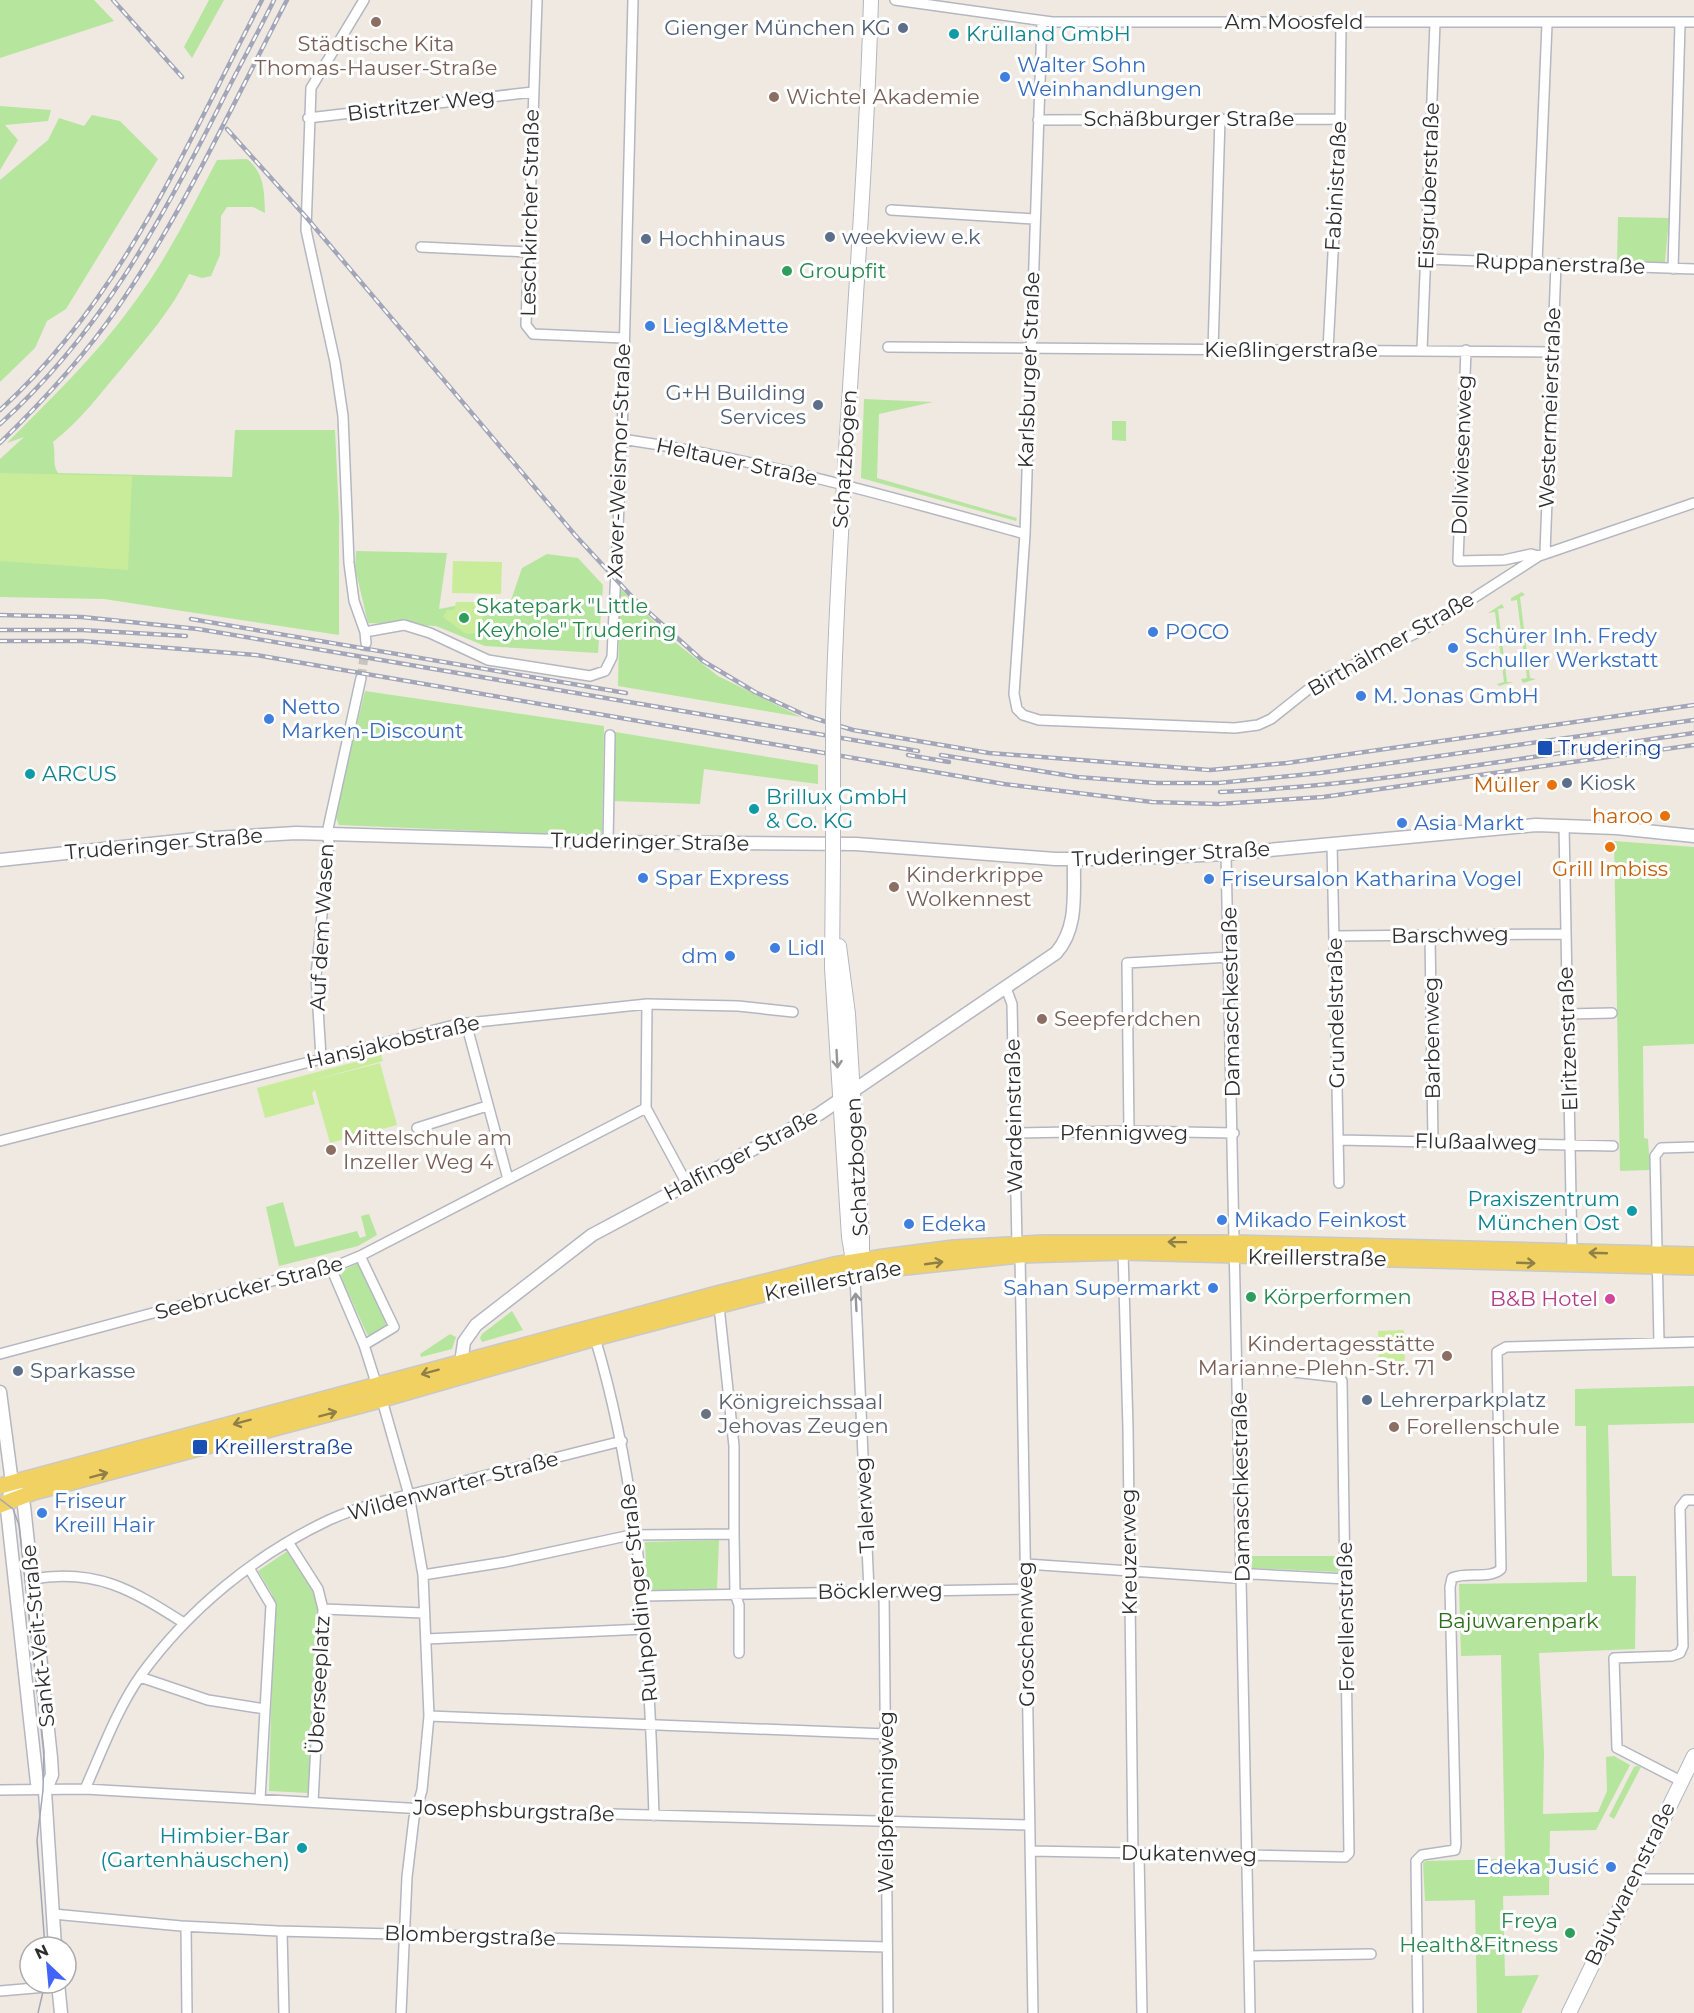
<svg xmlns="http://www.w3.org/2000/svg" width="1694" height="2013" font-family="Montserrat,sans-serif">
	<rect width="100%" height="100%" fill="#efe9e1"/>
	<path fill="#b6e59e" d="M0,0H94L114,21L0,58Z
		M209,0H224L192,58L184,47Z
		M0,106L51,110L48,121L5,125L18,140L0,170Z
		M92,115L120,121L158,159L66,309L47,321L35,348L0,382V180L48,140L59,118L84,126Z
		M247,159C265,174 264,191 265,213L253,207H227L221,216L220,255L211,276L202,278L189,274C173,308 146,339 122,368C100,394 80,421 53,442C56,452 52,465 58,473L232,477L235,430H335L339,515V635L104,599L0,597V459L24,437L7,443C51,398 97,355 134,303C167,259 191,209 217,160Z
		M1618,217L1669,218L1665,262L1617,263Z
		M864,399L933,402L879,414L877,478L1017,518L1016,521L861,478Z
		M1112,421H1126V441L1112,440Z
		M356,551L447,553L439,609L460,605L510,603L522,568L547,554L578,558L603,585L598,653L485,646L436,626L368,623L355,568Z
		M620,588L676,643L718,676L801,717L618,686Z
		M1522,592L1525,595L1520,597L1530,678L1536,679L1523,683L1521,679L1527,678L1517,600L1511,601V598Z
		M1502,604L1504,608L1498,609L1507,682H1513L1499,686L1497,684L1504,682L1495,612L1488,613Z
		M365,691L604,726L602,836L339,825L335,815Z
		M615,732L818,765V784L704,769L700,804L613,801Z
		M1614,841L1694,847V1044L1643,1046L1644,1138L1648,1139L1650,1170L1620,1171Z
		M283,1202L295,1247L357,1231L360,1238L366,1236L361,1216L369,1214L377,1235L358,1246L279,1266L266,1207Z
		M358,1263L361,1264L388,1321L387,1328L373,1337L367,1334L341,1277L342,1271Z
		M512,1311L523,1330L482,1342L480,1338L482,1334Z
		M450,1334L456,1337L452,1349L421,1357L420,1354Z
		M1694,1386V1423L1608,1425L1612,1576H1636L1635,1649L1539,1653L1544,1753L1543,1814L1598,1812L1607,1791L1606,1757L1614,1756L1630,1765L1596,1830L1550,1831L1549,1895L1503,1896L1505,1976L1539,1975L1521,2013H1477L1475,1900L1425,1901L1423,1863L1426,1861L1505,1859L1501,1655L1461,1656L1459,1584L1587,1582L1586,1426H1575V1389Z
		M719,1540L717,1589L657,1591L647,1588L645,1542Z
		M289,1550L314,1590L317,1608L308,1793L269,1791L274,1603L272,1594L258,1571Z
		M1252,1556H1338V1572L1252,1568Z
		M1637,1766L1641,1767L1614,1819L1609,1816L1634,1767Z"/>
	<path fill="#c9ec9a" d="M0,473L132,476L128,570L0,561Z
		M453,561L502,562L501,594L452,593Z
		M456,602H485L487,606L478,633L466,634L443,617L447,610H454Z
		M381,1055L383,1061L311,1081L380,1063L397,1125L330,1143L315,1090L312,1093L315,1104L265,1118L257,1088Z
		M1404,1330L1405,1370L1379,1371L1378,1331Z"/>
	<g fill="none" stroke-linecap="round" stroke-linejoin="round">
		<path stroke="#c8c4bd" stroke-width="9" stroke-dasharray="9 4.5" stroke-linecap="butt" d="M361,678L366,643"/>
		<defs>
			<path id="minor" d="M364,0L311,88L306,230L335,362L343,416L349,563L354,601L365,632L366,643
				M537,0L526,325L533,334L623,338
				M895,0L1052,22H1694
				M1042,22L1025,534L1014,694L1017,709L1023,715L1039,720L1235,728L1258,725L1271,719L1315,684L1430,626L1539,556L1694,503
				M308,118L533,92
				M1038,120L1340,119
				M891,210L1034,219
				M421,247L527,252
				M1426,259L1694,269
				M1537,263L1547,24
				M1673,269L1680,24
				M888,347L1552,352
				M1213,350L1220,118
				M1328,350L1340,119L1341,23
				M1422,350L1435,23
				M1466,350L1458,561L1504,560L1531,554L1539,556
				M622,439C758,459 892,497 1025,534
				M1545,553L1556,264
				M365,632L404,625L430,633L488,660L590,676L605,671L612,657L622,439L633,0
				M1564,825L1572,1252
				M608,842L610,735
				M1332,844L1339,1183
				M1226,854L1250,2013
				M1430,935L1433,1142
				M1335,936L1565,934
				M1006,988L1012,1004L1017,1245
				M647,1004L646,1108L687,1184
				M1567,1014L1612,1013
				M466,1023L508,1179
				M321,1057L316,976L329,843L327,833L361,678
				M417,1128L487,1106
				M1129,1131L1127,963L1230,957
				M1015,1133L1129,1131L1234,1133
				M1339,1140L1613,1146
				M0,1141L458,1024L647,1004L738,1006L793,1012
				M1123,1252L1128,1428L1133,1853
				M1020,1255L1033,2013
				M360,1256L394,1327L364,1345
				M331,1268L364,1345L377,1386
				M855,1275L869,1591
				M719,1306L734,1446V1534L735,1594L739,1605V1653
				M595,1338C642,1495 649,1654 654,1816
				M1659,1342L1655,1156L1661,1148L1694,1147
				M0,1354L276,1280L331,1268L360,1256L646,1108
				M382,1400L409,1495L423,1575L429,1716L422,1790L414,1818L407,1877L401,2013
				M288,1542L318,1589L323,1609L313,1802
				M1026,1564L1234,1578L1252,1574L1346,1579
				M249,1568L271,1605L260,1799
				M423,1575L505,1562L631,1535L734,1534
				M32,1579C97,1568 132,1590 184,1623
				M884,1591L888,2013
				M643,1596L1025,1589
				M323,1609L424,1613
				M426,1639L645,1629
				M140,1677L208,1700L265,1709
				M429,1716L887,1734
				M1681,1781L1617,1748L1614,1658L1672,1656L1680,1653L1683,1646L1680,1508L1686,1500H1694
				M85,1789C102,1751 117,1709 141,1675C189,1609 255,1555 329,1520C364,1504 404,1496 442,1487C502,1471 562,1456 622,1441
				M0,1790L85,1789L424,1809L1029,1825
				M1030,1851L1345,1857L1349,1853L1342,1381L1338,1377L1238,1366
				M1139,1853L1142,2013
				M1633,1879H1694
				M53,1914L181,1926L278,1931L887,1947
				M186,1927L187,2013
				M282,1931L284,2013
				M1249,1956L1371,1954
				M0,1991L58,1986
				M1418,2013L1416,1861L1422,1855L1455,1850L1456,1844L1450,1587L1452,1578C1467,1571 1489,1580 1501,1569L1497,1352L1506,1347L1694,1342"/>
			<path id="tertiary" d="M0,860L197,839L296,833L593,842L856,844L1055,859H1113L1226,854L1536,825L1617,828L1694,836
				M461,1363L464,1342L476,1325L592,1235L819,1114L1056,953C1079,927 1073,891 1074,859
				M0,1392L12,1483L7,1509L37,1783L45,1791
				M12,1483L22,1497L24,1506L51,1758L52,1775L45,1791L55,1947
				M58,1983L61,2013"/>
			<path id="secondary" d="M833,714C840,476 864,238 871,0
				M833,857L832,968L849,1237L855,1272
				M839,946L848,1014L862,1237V1251L857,1270
				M1569,2013L1694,1756"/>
			<path id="primary" d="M0,1486L717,1294L834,1265L884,1257L954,1248L1043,1243H1236L1694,1255
				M0,1505L34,1492L369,1403L595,1338L770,1292L896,1268L1020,1255L1123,1252L1694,1267"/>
		</defs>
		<use href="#minor" stroke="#b4b7c1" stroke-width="12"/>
		<use href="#tertiary" stroke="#b4b7c1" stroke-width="15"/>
		<use href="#secondary" stroke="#b4b7c1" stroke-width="16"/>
		<use href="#primary" stroke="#c9c9c9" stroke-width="18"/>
		<use href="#minor" stroke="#fff" stroke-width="9"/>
		<use href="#tertiary" stroke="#fff" stroke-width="12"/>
		<use href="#secondary" stroke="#fff" stroke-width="14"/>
		<use href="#primary" stroke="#f2d163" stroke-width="15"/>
		<path stroke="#a3a6b8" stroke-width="1.5" d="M0,1499L13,1509L19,1525L44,1751L43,1790L37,1840L45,1947
			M38,2013L45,1983"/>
		<defs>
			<path id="rail" d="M113,0L182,77
				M227,129L306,217L575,535L635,600L703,661L755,692L807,716L853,730L989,753L1210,770L1287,763L1694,705
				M0,410C123,298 186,145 262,0
				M0,424C98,336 159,225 218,109C236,72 256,37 274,0
				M0,443C42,402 83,358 116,310C183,213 233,104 287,0
				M0,615L82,617L198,629L918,751
				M191,619L626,693
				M0,630H82L186,636
				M0,641H82L256,655L1004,784L1152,802L1219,804L1323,797L1694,745
				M908,755L949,762
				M941,755L1077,777L1157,783H1218L1320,773L1694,720
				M1220,792C1379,785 1537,755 1694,733"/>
		</defs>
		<use href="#rail" stroke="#a3a6b8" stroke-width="4.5"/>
		<use href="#rail" stroke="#fff" stroke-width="2" stroke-dasharray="7" stroke-linecap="butt"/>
		<defs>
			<path id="secondary-bridge" d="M833,857V714"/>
		</defs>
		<use href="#secondary-bridge" stroke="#b4b7c1" stroke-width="16" stroke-linecap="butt"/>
		<use href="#secondary-bridge" stroke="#fff" stroke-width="14"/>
	</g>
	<defs><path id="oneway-shaft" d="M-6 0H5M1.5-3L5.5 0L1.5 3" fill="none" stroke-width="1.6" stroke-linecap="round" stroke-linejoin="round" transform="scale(1.5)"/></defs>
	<g stroke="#969696">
		<use href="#oneway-shaft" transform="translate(837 1059) rotate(87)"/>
		<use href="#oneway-shaft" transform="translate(856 1302) rotate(-93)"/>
	</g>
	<g stroke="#908048">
		<use href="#oneway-shaft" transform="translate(1177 1242) rotate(-179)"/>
		<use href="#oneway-shaft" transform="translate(1598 1253) rotate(-178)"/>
		<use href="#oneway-shaft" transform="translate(934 1263) rotate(-8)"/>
		<use href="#oneway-shaft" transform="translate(1526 1263) rotate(2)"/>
		<use href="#oneway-shaft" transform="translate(430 1372) rotate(165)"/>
		<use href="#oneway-shaft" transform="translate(328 1414) rotate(-15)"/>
		<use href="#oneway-shaft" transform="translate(242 1422) rotate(165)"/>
		<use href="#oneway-shaft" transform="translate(99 1475) rotate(-15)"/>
	</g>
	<g fill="#8d6e63" stroke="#fff" stroke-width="2">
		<circle cx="376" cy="22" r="6"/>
		<circle cx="774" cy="97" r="6"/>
		<circle cx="894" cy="887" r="6"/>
		<circle cx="1042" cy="1019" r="6"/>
		<circle cx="331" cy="1150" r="6"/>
		<circle cx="1447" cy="1356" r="6"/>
		<circle cx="1394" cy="1427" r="6"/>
	</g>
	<g fill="#5c6f8a" stroke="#fff" stroke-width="2">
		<circle cx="903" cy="28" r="6"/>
		<circle cx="830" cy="237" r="6"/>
		<circle cx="646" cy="239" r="6"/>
		<circle cx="818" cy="405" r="6"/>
		<circle cx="1567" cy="783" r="6"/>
		<circle cx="18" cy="1371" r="6"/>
		<circle cx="1367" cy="1400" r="6"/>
	</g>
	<g fill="#0f9aa8" stroke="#fff" stroke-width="2">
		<circle cx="954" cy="34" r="6"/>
		<circle cx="30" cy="774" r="6"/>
		<circle cx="754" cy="809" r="6"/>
		<circle cx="1632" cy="1211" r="6"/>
		<circle cx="302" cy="1848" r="6"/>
	</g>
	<g fill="#3f7fe0" stroke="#fff" stroke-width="2">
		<circle cx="1005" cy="77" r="6"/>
		<circle cx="650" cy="326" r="6"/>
		<circle cx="1153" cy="632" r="6"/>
		<circle cx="1453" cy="648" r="6"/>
		<circle cx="1361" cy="696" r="6"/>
		<circle cx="269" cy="719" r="6"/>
		<circle cx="1402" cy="823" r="6"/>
		<circle cx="643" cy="878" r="6"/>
		<circle cx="1209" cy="879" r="6"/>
		<circle cx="775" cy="948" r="6"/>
		<circle cx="730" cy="956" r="6"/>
		<circle cx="1222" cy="1220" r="6"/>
		<circle cx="909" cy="1224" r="6"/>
		<circle cx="1213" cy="1288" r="6"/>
		<circle cx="42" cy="1513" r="6"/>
		<circle cx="1611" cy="1867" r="6"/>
	</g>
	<g fill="#2e9e5b" stroke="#fff" stroke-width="2">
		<circle cx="787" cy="271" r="6"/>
		<circle cx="464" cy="618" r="6"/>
		<circle cx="1251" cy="1297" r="6"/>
		<circle cx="1570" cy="1933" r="6"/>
	</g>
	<g fill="#1a4fb4" stroke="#fff" stroke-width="2">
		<rect x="1537" y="740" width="16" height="16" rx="3"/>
		<rect x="192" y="1439" width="16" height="16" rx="3"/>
	</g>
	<g fill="#e8710a" stroke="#fff" stroke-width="2">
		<circle cx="1552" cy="785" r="6"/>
		<circle cx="1665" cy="816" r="6"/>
		<circle cx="1610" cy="847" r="6"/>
	</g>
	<circle fill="#d1479c" stroke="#fff" stroke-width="2" cx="1610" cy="1299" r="6"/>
	<circle fill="#6b7280" stroke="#fff" stroke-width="2" cx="706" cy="1414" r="6"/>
	<g text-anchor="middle" stroke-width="6" stroke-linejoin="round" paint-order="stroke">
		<g font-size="21" fill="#2e2e2e" stroke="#fff">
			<text x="1294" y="29">Am Moosfeld</text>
			<text transform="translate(421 105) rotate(-7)" y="7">Bistritzer Weg</text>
			<text x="1189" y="126">Schäßburger Straße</text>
			<text transform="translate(1336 186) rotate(-87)" y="7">Fabinistraße</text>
			<text transform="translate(1429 186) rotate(-88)" y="7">Eisgruberstraße</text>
			<text transform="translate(530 213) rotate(-89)" y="7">Leschkircher Straße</text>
			<text transform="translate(1560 264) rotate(2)" y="7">Ruppanerstraße</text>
			<text x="1291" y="357">Kießlingerstraße</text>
			<text transform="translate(1029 370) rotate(-88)" y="7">Karlsburger Straße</text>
			<text transform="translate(1550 408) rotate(-88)" y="7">Westermeierstraße</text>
			<text transform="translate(1462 455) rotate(-88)" y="7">Dollwiesenweg</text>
			<text transform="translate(845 459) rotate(-86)" y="7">Schatzbogen</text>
			<text transform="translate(619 461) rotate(-88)" y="7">Xaver-Weismor-Straße</text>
			<text transform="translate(737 462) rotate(12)" y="7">Heltauer Straße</text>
			<text transform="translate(1391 644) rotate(-30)" y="7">Birthälmer Straße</text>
			<text transform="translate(650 842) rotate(1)" y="7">Truderinger Straße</text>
			<text transform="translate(164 844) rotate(-5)" y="7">Truderinger Straße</text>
			<text transform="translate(1171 854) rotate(-3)" y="7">Truderinger Straße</text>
			<text transform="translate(322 927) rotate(-87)" y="7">Auf dem Wasen</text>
			<text transform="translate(1450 935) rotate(-1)" y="7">Barschweg</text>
			<text transform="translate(1231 1002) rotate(-91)" y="7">Damaschkestraße</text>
			<text transform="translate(1336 1013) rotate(-91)" y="7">Grundelstraße</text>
			<text transform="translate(1432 1038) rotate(-91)" y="7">Barbenweg</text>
			<text transform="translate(1568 1039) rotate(-92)" y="7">Elritzenstraße</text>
			<text transform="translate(393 1042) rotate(-13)" y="7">Hansjakobstraße</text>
			<text transform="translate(1014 1116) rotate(-91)" y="7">Wardeinstraße</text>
			<text x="1124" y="1140">Pfennigweg</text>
			<text transform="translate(1476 1142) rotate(1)" y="7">Flußaalweg</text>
			<text transform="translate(741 1155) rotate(-28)" y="7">Halfinger Straße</text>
			<text transform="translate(857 1167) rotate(-93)" y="7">Schatzbogen</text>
			<text transform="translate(1317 1258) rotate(1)" y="7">Kreillerstraße</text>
			<text transform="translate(833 1281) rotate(-11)" y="7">Kreillerstraße</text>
			<text transform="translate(249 1288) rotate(-15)" y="7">Seebrucker Straße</text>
			<text transform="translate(453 1486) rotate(-15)" y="7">Wildenwarter Straße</text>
			<text transform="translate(1241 1487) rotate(-91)" y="7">Damaschkestraße</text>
			<text transform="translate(865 1505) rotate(-93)" y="7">Talerweg</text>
			<text transform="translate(1129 1552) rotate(-91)" y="7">Kreuzerweg</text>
			<text transform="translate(880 1591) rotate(-1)" y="7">Böcklerweg</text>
			<text transform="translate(639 1593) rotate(-96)" y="7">Ruhpoldinger Straße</text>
			<text transform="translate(1346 1617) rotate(-91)" y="7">Forellenstraße</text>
			<text transform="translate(1026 1634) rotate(-91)" y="7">Groschenweg</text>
			<text transform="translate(38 1636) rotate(-96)" y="7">Sankt-Veit-Straße</text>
			<text transform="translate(319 1685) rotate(-87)" y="7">Überseeplatz</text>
			<text transform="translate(886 1802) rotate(-90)" y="7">Weißpfennigweg</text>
			<text transform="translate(514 1811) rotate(2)" y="7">Josephsburgstraße</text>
			<text transform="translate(1189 1854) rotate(1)" y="7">Dukatenweg</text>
			<text transform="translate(1630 1884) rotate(-64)" y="7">Bajuwarenstraße</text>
			<text transform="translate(470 1936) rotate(2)" y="7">Blombergstraße</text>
		</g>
		<g font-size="21" fill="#4e5e75" stroke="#fff" text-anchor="start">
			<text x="891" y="35" text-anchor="end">Gienger München KG</text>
			<text x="842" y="244">weekview e.k</text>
			<text x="658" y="246">Hochhinaus</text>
			<text x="806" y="400" text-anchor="end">G+H Building<tspan x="806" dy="24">Services</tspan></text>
			<text x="1579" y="790">Kiosk</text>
			<text x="30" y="1378">Sparkasse</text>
			<text x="1379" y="1407">Lehrerparkplatz</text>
		</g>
		<g font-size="21" fill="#0d838f" stroke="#fff" text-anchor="start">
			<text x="966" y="41">Krülland GmbH</text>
			<text x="42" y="781">ARCUS</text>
			<text x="766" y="804">Brillux GmbH<tspan x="766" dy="24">&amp; Co. KG</tspan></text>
			<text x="1620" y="1206" text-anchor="end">Praxiszentrum<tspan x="1620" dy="24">München Ost</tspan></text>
			<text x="290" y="1843" text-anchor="end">Himbier-Bar<tspan x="290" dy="24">(Gartenhäuschen)</tspan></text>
		</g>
		<g font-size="21" fill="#785e54" stroke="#fff" text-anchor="start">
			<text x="376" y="51" text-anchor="middle">Städtische Kita<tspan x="376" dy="24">Thomas-Hauser-Straße</tspan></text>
			<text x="786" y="104">Wichtel Akademie</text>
			<text x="906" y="882">Kinderkrippe<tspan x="906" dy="24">Wolkennest</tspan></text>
			<text x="1054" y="1026">Seepferdchen</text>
			<text x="343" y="1145">Mittelschule am<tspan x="343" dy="24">Inzeller Weg 4</tspan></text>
			<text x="1435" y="1351" text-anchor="end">Kindertagesstätte<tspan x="1435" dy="24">Marianne-Plehn-Str. 71</tspan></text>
			<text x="1406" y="1434">Forellenschule</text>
		</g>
		<g font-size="21" fill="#366cbe" stroke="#fff" text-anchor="start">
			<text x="1017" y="72">Walter Sohn<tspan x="1017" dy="24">Weinhandlungen</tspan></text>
			<text x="662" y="333">Liegl&amp;Mette</text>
			<text x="1165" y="639">POCO</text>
			<text x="1465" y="643">Schürer Inh. Fredy<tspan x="1465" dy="24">Schuller Werkstatt</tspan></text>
			<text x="1373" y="703">M. Jonas GmbH</text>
			<text x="281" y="714">Netto<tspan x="281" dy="24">Marken-Discount</tspan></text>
			<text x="1414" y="830">Asia Markt</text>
			<text x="655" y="885">Spar Express</text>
			<text x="1221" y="886">Friseursalon Katharina Vogel</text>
			<text x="787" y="955">Lidl</text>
			<text x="718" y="963" text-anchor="end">dm</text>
			<text x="1234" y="1227">Mikado Feinkost</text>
			<text x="921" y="1231">Edeka</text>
			<text x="1201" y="1295" text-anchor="end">Sahan Supermarkt</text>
			<text x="54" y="1508">Friseur<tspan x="54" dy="24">Kreill Hair</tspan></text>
			<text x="1599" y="1874" text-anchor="end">Edeka Jusić</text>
		</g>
		<g font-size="21" fill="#27864d" stroke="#fff" text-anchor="start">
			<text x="799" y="278">Groupfit</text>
			<text x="476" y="613">Skatepark "Little<tspan x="476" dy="24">Keyhole" Trudering</tspan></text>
			<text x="1263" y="1304">Körperformen</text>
			<text x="1558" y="1928" text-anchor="end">Freya<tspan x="1558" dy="24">Health&amp;Fitness</tspan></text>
		</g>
		<g font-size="21" fill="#164399" stroke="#fff" text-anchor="start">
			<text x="1558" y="755">Trudering</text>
			<text x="214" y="1454">Kreillerstraße</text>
		</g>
		<g font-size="21" fill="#c56008" stroke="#fff" text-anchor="end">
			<text x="1540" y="792">Müller</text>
			<text x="1653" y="823">haroo</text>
			<text x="1610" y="876" text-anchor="middle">Grill Imbiss</text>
		</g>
		<g font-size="21" fill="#b23c85" stroke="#fff" text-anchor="end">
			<text x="1598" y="1306">B&amp;B Hotel</text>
		</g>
		<g font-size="21" fill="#5b616d" stroke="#fff" text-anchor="start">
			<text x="718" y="1409">Königreichssaal<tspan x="718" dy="24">Jehovas Zeugen</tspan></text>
		</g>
		<g font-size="21" fill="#2c6e1b" stroke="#fff">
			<text x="1518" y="1628">Bajuwarenpark</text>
		</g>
	</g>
	<g transform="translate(48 1965) rotate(334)"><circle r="28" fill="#ffffff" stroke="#ababab" stroke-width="1.5"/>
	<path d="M0-4.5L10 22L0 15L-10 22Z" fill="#4264fb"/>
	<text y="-9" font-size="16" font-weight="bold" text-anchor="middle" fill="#2e2e2e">N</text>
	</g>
</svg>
